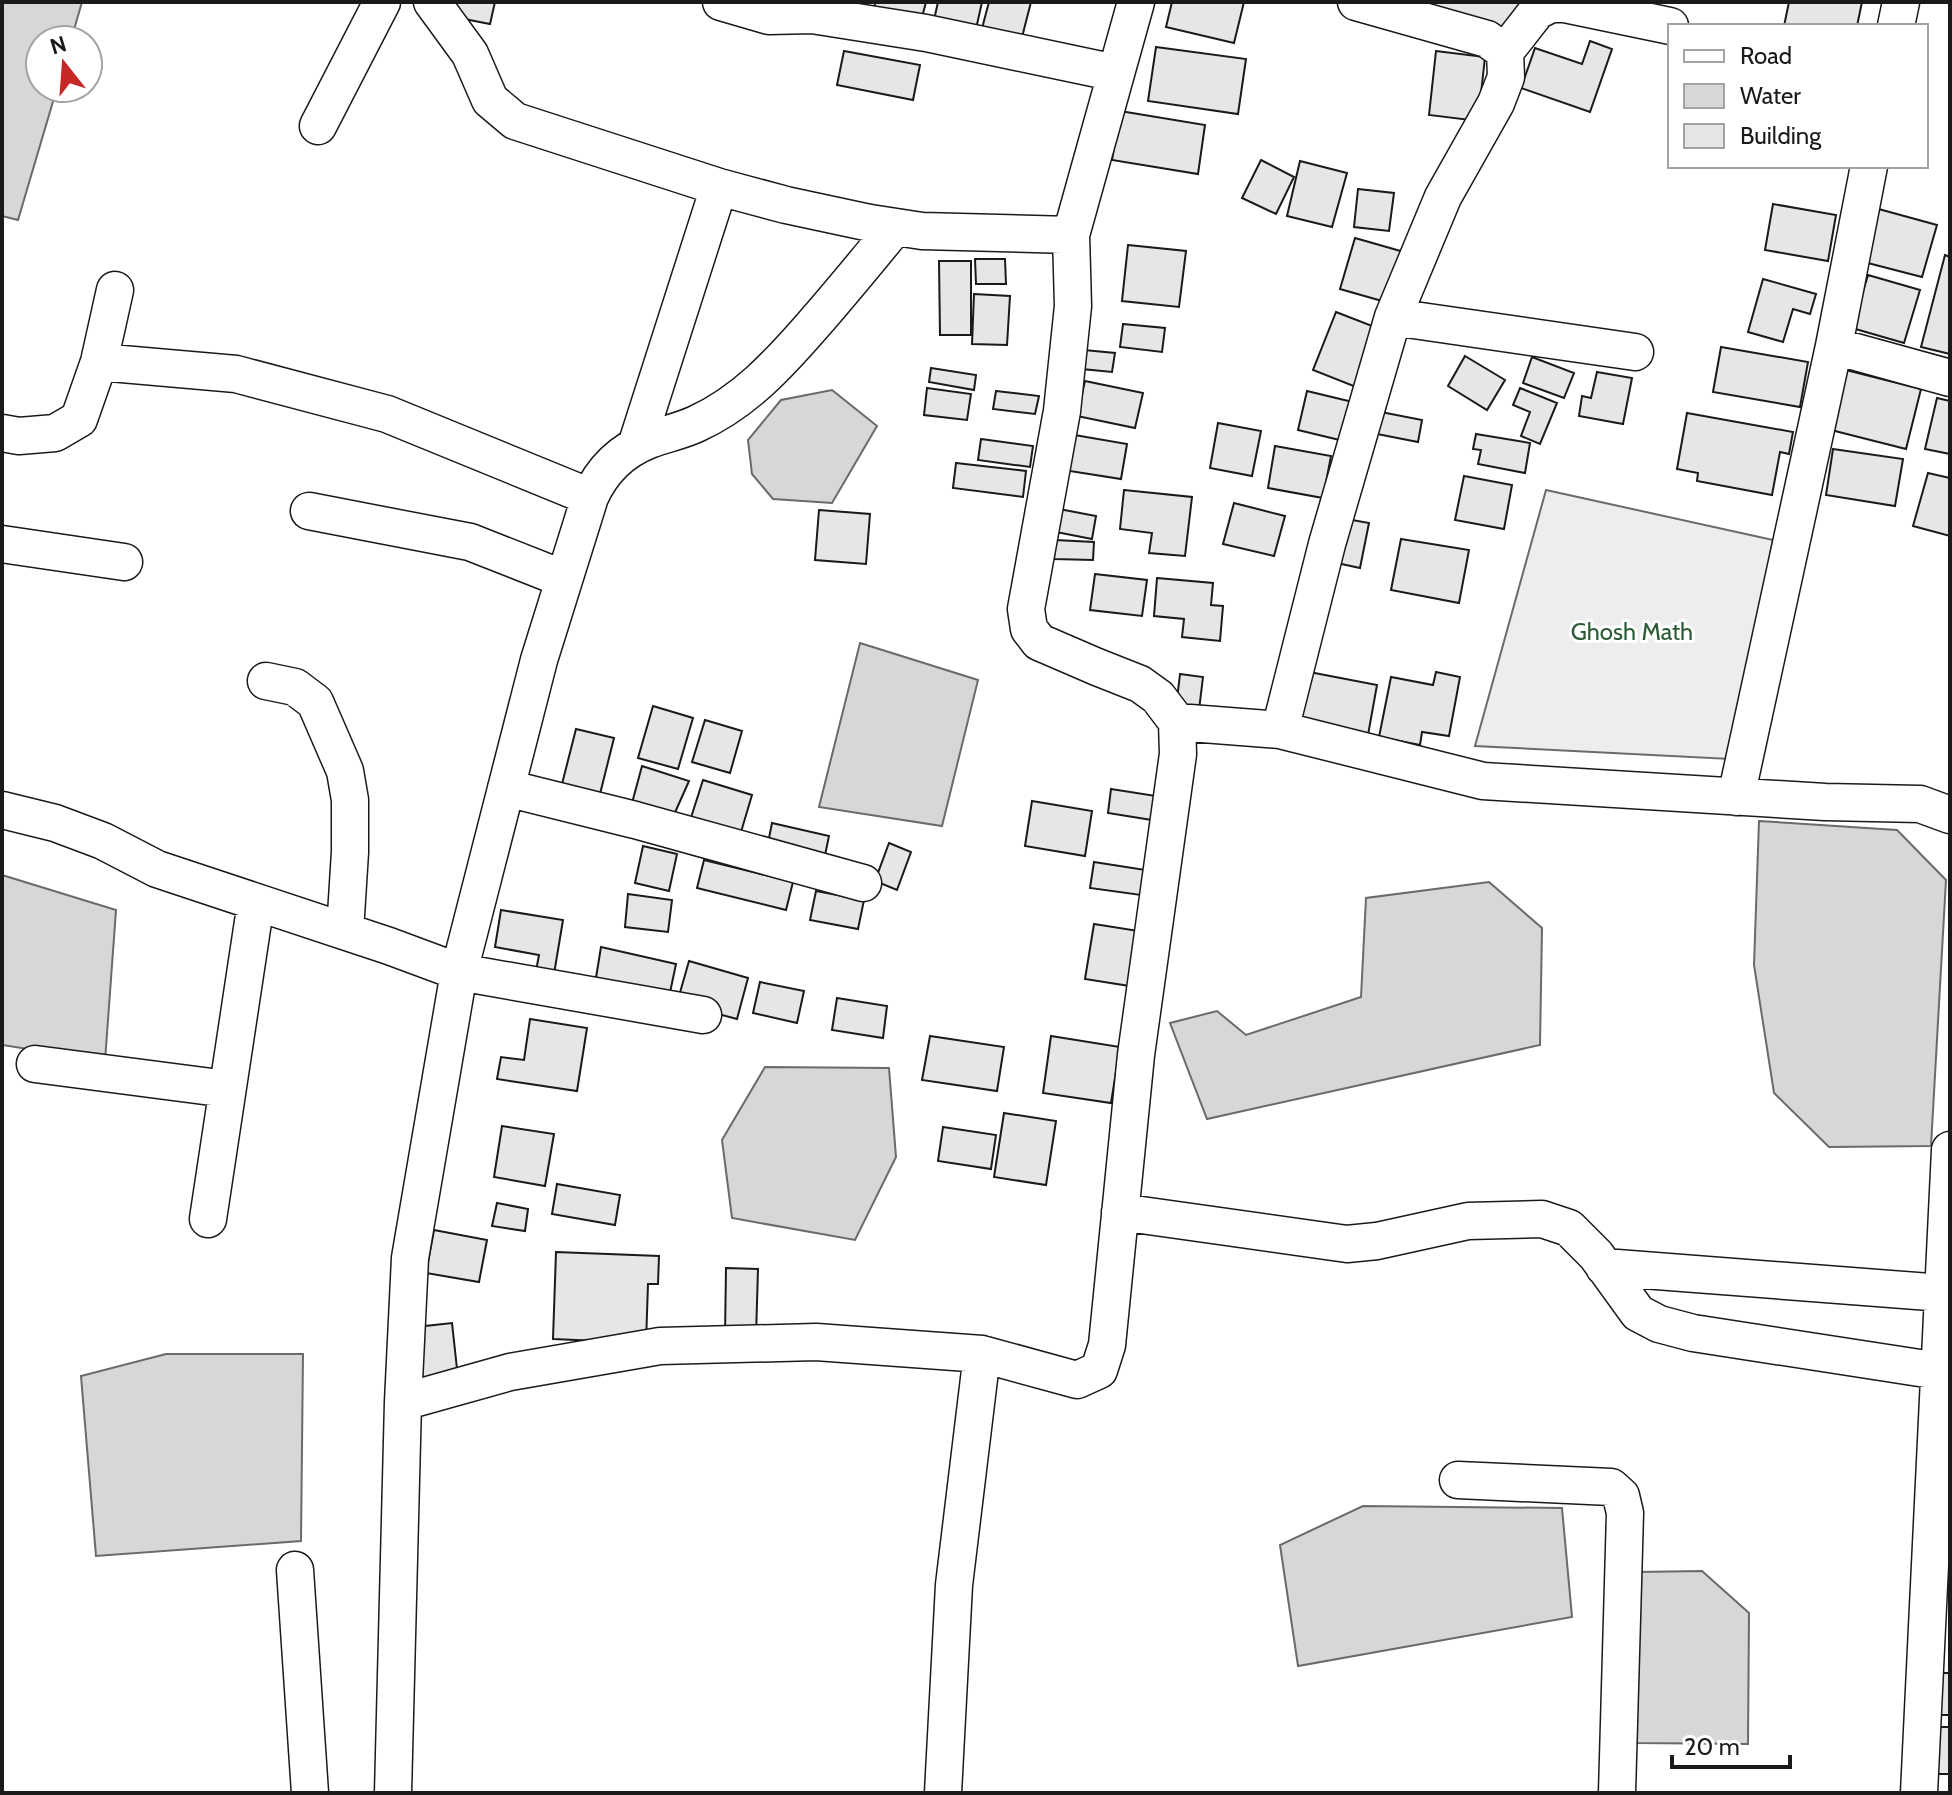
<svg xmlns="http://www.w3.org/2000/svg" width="1952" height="1795" font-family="Cabin,sans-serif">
	<rect width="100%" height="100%" fill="#fff"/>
	<path fill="#ededed" stroke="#6a6a6a" stroke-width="2" d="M1546,490L1773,540L1730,759L1475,746Z"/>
	<path fill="#d7d7d7" stroke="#6a6a6a" stroke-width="2" d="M2,2H82L71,40H40V88H57L18,220L2,216Z
		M832,390L877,426L832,503L773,499L752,474L748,440L781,400Z
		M860,643L978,680L942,826L819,807Z
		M1759,821L1897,830L1946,880L1931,1146L1829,1147L1774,1093L1754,965Z
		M2,875L116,910L105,1061L2,1045Z
		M1489,882L1542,928L1540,1045L1207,1119L1170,1023L1217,1011L1246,1035L1361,997L1366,898Z
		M765,1067L889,1068L896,1157L855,1240L732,1218L722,1140Z
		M166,1354H303L301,1541L96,1556L81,1376Z
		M1363,1506L1562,1508L1572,1617L1298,1666L1280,1545Z
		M1702,1571L1749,1613L1748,1744L1636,1743L1637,1572Z"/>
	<path fill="#e6e6e6" stroke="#1a1a1a" stroke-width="2" d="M447,2H495L490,24L444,15Z
		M875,2H926L921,21L874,13Z
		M938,2H982L976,29L934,20Z
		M989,2H1031L1021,41L981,32Z
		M1172,2H1244L1234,43L1166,27Z
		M1423,2H1522L1514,30L1423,4Z
		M1789,2H1862L1857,26H1784Z
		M1590,41L1612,49L1590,112L1521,88L1535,48L1582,64Z
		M1156,47L1246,59L1238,114L1148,101Z
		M844,51L920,65L913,100L837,85Z
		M1436,51L1485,57L1478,121L1429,115Z
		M1120,111L1205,125L1198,174L1112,160Z
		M1261,160L1294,177L1276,214L1242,198Z
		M1300,161L1347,173L1332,227L1287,216Z
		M1358,189L1394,193L1389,231L1354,227Z
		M1773,204L1836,215L1828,261L1765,250Z
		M1875,208L1937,225L1922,277L1860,261Z
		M1355,238L1404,252L1389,303L1340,289Z
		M1128,245L1186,251L1179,307L1122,301Z
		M1945,255L1950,257V354L1921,347Z
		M975,259H1005L1006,284H976Z
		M939,261H971V335H940Z
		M1868,275L1920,290L1904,343L1852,328Z
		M1763,279L1816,294L1810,314L1793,309L1783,342L1748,332Z
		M974,294L1010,296L1007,345L972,344Z
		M1336,312L1380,329L1356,387L1313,370Z
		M1123,324L1165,328L1162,352L1120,347Z
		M1721,347L1808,362L1800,407L1713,392Z
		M1084,350L1115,353L1112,372L1082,369Z
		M1465,356L1505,380L1487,410L1448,386Z
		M1532,357L1574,373L1564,398L1523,383Z
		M931,368L976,375L974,390L929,382Z
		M1842,369L1921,389L1906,449L1827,429Z
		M1597,372L1632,378L1623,424L1579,416L1582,396L1591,398Z
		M1085,381L1143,393L1135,428L1077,416Z
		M927,388L971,394L967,420L924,415Z
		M1520,388L1557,403L1540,444L1521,436L1530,412L1513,405Z
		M996,391L1039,396L1035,414L993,409Z
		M1307,391L1361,404L1352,443L1298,430Z
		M1937,398L1950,401V454L1925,449Z
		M1381,412L1422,420L1418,442L1377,434Z
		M1687,413L1793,432L1789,454L1780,452L1772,495L1697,481L1698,473L1677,469Z
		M1218,423L1261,431L1252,476L1210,468Z
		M1063,433L1127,444L1121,479L1057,469Z
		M1476,434L1530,443L1525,473L1478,464L1481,450L1473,449Z
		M981,439L1033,446L1030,467L978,460Z
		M1275,446L1331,456L1323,498L1268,488Z
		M1833,449L1903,459L1895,506L1826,495Z
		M956,463L1026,471L1023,497L953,488Z
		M1928,473L1950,478V536L1913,526Z
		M1464,476L1512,485L1504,529L1455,520Z
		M1124,490L1192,497L1185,556L1149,553L1152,533L1120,529Z
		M1234,503L1285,516L1274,556L1223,544Z
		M1059,509L1096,516L1092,539L1056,532Z
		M819,510L870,514L866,564L815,560Z
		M1341,518L1369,523L1360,568L1332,562Z
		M1401,539L1469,550L1459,603L1391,590Z
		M1055,540L1094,542L1093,560L1054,559Z
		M1095,574L1147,580L1142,616L1090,610Z
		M1157,578L1213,583L1211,605L1223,606L1220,641L1182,637L1184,619L1154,616Z
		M1299,670L1377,685L1366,746L1287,731Z
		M1436,672L1460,677L1449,736L1422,732L1420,745L1379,737L1391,677L1433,685Z
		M1180,674L1203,677L1198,718L1175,716Z
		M653,706L693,718L678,769L638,758Z
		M705,720L742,731L730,773L692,762Z
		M576,729L614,738L600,794L562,784Z
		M642,766L689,781L673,817L632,803Z
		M703,780L752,795L738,842L688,827Z
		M1111,789L1156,796L1152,820L1108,813Z
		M1032,801L1092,811L1085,856L1025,846Z
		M772,823L829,836L824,860L767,848Z
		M889,843L911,852L897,890L875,881Z
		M643,846L677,854L669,891L635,883Z
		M704,860L793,882L786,910L697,888Z
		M1094,862L1152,871L1148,896L1090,888Z
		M816,891L864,900L858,929L810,920Z
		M628,894L672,900L668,932L625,927Z
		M501,910L563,920L554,974L536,971L539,955L495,947Z
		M1094,924L1145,932L1136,987L1085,979Z
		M601,947L676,964L668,1002L594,990Z
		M689,961L748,978L737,1019L677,1003Z
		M760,982L804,991L797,1023L753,1013Z
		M837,998L887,1006L883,1038L832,1030Z
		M530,1019L587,1028L577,1091L497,1079L501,1057L524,1060Z
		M930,1036L1004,1047L997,1091L922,1080Z
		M1051,1036L1120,1047L1111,1103L1043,1093Z
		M1004,1113L1056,1121L1046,1185L994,1177Z
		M502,1126L554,1134L545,1186L494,1177Z
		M943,1127L996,1135L991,1169L938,1161Z
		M557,1184L620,1195L615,1225L552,1214Z
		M497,1203L528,1209L525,1231L492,1226Z
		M434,1230L487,1240L479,1282L426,1273Z
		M556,1252L659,1256L658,1284H648L646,1343L553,1339Z
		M726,1268L758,1269L756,1336H725Z
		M452,1323L458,1378L423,1382L416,1327Z
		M1929,1673H1950V1715H1928Z
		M1927,1727H1950V1774H1927Z"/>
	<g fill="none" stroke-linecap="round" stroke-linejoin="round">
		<defs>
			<path id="minor" d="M432,2L470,54L490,100L515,121L719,187L786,205L870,223L922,231L1071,235
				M721,2L769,16L812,15L926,33L1116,73
				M1896,26L1901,2
				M1505,52L1537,11L1551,4H1564L1670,26
				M318,126L382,2
				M1393,317L1635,352
				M1834,346L1950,378
				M99,362L236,374L387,414L590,497
				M2,433L19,436L55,433L79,419L99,362L115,290
				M636,446L719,187
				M309,511L470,542L564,579
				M2,544L124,562
				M266,681L295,687L315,702L345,771L350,800V852L345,931
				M1177,722L1280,730L1483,781L1825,802L1920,804L1950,815
				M1280,730L1327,544L1393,317L1443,197L1496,103L1506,77L1505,52L1487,39L1356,2
				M506,788L635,820L863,883
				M1736,797L1834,346L1869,166
				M2,810L55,823L103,841L157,869L389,946L459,972L703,1015
				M35,1064L227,1089
				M1120,1212L1347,1244L1377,1241L1468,1221L1542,1219L1569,1228L1596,1255L1638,1313L1659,1324L1693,1333L1939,1371
				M208,1219L256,902
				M1604,1267L1943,1293
				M403,1402L510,1372L660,1346L816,1342L982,1354L1077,1380L1099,1370L1107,1345L1136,1055L1178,754L1177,722L1158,697L1140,684L1097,667L1039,642L1029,629L1026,609L1062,411L1073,306L1071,235L1136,2
				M1458,1480L1611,1487L1621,1496L1625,1513L1617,1793
				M295,1570L310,1793
				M393,1793L403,1402L410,1258L459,972L539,660L590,497C602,470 621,451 649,440C665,434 681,431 696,424C744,402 778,365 812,326C841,293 868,260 895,227
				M943,1793L954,1585L982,1354
				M1919,1793L1950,1150"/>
		</defs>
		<use href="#minor" stroke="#1a1a1a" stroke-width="39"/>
		<use href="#minor" stroke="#fff" stroke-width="36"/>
	</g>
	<g text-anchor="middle" stroke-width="6" stroke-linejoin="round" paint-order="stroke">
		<g font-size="24" fill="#2b5a34" stroke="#fff">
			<text x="1632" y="640">Ghosh Math</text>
		</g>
	</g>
	<rect width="1952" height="1795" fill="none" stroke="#1a1a1a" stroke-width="8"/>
	<rect x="1668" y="24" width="260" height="144" fill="#ffffff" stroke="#a3a3a3" stroke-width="2"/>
	<rect x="1684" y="50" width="40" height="12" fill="#ffffff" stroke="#a3a3a3" stroke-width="2"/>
	<text x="1740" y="64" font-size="24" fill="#1a1a1a">Road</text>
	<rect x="1684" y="84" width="40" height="24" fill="#d7d7d7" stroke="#a3a3a3" stroke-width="2"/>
	<text x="1740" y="104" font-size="24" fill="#1a1a1a">Water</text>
	<rect x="1684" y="124" width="40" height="24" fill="#e6e6e6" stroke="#a3a3a3" stroke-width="2"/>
	<text x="1740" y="144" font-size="24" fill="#1a1a1a">Building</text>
	<g transform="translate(64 64) rotate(343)"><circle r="38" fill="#ffffff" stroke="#a3a3a3" stroke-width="2"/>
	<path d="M0-6L14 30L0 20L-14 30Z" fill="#c62828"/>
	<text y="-12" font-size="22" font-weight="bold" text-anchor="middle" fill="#1a1a1a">N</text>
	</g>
	<path d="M1672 1755v12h118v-12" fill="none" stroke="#1a1a1a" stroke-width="4"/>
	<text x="1684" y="1755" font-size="24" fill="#1a1a1a" stroke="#ffffff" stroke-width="6" paint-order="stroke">20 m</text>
</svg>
